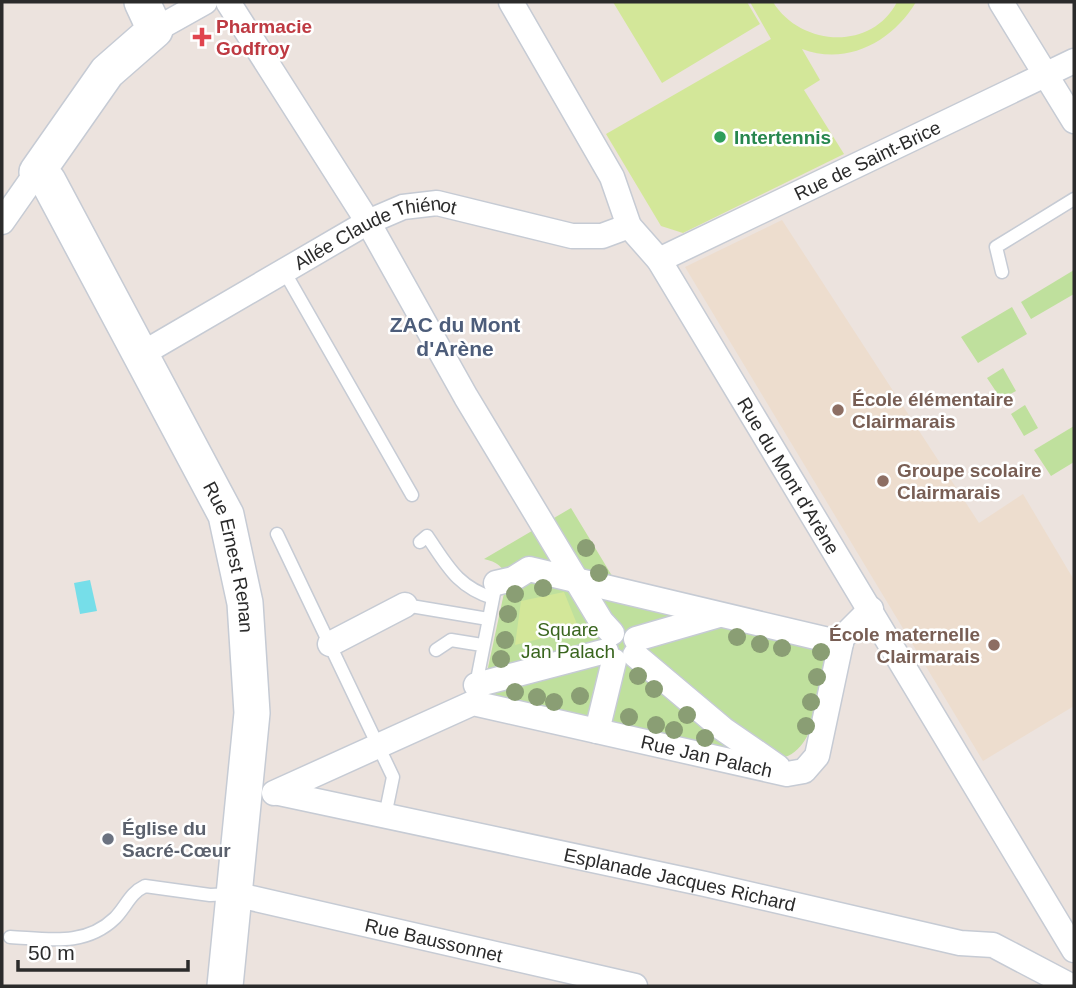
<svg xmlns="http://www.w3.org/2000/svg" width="1076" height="988" font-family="Helvetica,sans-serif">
	<rect width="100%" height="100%" fill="#ece3de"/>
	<path fill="#edddce" d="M782,220L979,523L1023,494L1074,580V706L983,761L685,267Z"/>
	<path fill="#bfe09d" d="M1074,270V294L1031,319L1021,302Z
		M1012,307L1027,334L978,363L961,337Z
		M1003,368L1016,391L1001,399L987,378Z
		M1025,405L1038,428L1024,436L1011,414Z
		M1074,426V462L1051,476L1034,450Z
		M571,508L623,594L827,647C820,683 820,759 773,759L491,695L486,677L507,579C503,566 497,562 484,559Z"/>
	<path fill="#d3e799" d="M613,2H747L760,24L662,83Z
		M750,2H773C800,46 871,52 897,2H916C892,42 847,66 802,49L820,80L804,90L844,154L683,233L661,226L606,134L771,39Z
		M564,592L579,629L515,645L521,601Z"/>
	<path fill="#76dee9" d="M90,580L97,611L80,614L74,583Z"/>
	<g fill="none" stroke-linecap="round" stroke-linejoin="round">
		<defs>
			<path id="lane" d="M284,271L412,495
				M1002,272L996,247L1074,199
				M277,534L393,777L385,816
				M420,542L427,536C447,565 457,587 493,598
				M405,605L488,619
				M436,650L451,640L482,645
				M476,685L496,583
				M10,937C48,939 85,947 115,918C126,907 130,893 145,886L210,895L233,894"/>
			<g id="street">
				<path d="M228,2L368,222L466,397L601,621L612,633"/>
				<path id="s1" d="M511,2L612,177L629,226L659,260L1074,950"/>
				<path d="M1001,2L1074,121"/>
				<path d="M155,30L205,2"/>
				<path d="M2,222L37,172"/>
				<path id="s2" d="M659,260L1074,61"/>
				<path id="s3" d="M140,355L368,222L403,207L437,203L572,236H602L629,226"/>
				<path d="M496,583L513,579L529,569L841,643"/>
				<path d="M636,639L719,615"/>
				<path d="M330,644L405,605"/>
				<path d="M635,655L723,729L778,767"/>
				<path d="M476,685L606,651"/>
				<path d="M597,731L614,661"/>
				<path id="s4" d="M274,793L473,703L787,774L804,771L817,756L842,638L871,609"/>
				<path id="s5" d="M279,793L705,884L960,943L993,945L1071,986"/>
				<path id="s6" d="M234,894L635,986"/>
			</g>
			<g id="secondary">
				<path id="s7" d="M142,2L155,30L107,72L37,172L48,181L226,515L245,603L252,713L225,986"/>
			</g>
		</defs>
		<use href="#lane" stroke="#c6cbd4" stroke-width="15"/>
		<use href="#street" stroke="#c6cbd4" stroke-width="27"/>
		<use href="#secondary" stroke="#c6cbd4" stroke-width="38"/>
		<use href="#lane" stroke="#fff" stroke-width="12"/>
		<use href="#street" stroke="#fff" stroke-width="24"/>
		<use href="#secondary" stroke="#fff" stroke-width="35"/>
	</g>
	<g fill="#8a9e74">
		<circle cx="586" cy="548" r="9"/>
		<circle cx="599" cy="573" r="9"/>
		<circle cx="543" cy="588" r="9"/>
		<circle cx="515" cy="594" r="9"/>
		<circle cx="508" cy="614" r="9"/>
		<circle cx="737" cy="637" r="9"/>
		<circle cx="505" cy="640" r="9"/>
		<circle cx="760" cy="644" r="9"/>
		<circle cx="782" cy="648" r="9"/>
		<circle cx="821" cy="652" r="9"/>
		<circle cx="501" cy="659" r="9"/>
		<circle cx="638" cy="676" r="9"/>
		<circle cx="817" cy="677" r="9"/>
		<circle cx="654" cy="689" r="9"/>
		<circle cx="515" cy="692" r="9"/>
		<circle cx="580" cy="696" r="9"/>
		<circle cx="537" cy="697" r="9"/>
		<circle cx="554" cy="702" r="9"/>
		<circle cx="811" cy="702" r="9"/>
		<circle cx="687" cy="715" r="9"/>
		<circle cx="629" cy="717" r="9"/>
		<circle cx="656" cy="725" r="9"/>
		<circle cx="806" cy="726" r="9"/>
		<circle cx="674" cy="730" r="9"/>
		<circle cx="705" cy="738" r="9"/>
	</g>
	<path fill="#e0444e" stroke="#fff" stroke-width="2.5" d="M198.5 26.5h7v7h7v7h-7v7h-7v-7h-7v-7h7z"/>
	<circle fill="#2e9e5b" stroke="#fff" stroke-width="2.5" cx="720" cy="137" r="7"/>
	<g fill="#8d6e63" stroke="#fff" stroke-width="2.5">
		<circle cx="838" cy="410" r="7"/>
		<circle cx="883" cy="481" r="7"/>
		<circle cx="994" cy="645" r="7"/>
	</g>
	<circle fill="#6b7280" stroke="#fff" stroke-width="2.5" cx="108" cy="839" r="7"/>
	<g text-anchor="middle" stroke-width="5" stroke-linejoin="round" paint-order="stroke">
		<g font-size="19" font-weight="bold" fill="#be3a42" stroke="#fff" text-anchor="start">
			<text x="216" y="33">Pharmacie<tspan x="216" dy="22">Godfroy</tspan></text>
		</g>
		<g font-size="19" font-weight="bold" fill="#27864d" stroke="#fff" text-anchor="start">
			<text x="734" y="144">Intertennis</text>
		</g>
		<g font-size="19" fill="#2b2b2b" stroke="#fff">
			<text dy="7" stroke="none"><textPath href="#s2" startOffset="231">Rue de Saint-Brice</textPath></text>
			<text dy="7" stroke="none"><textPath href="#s3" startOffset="268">Allée Claude Thiénot</textPath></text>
			<text dy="7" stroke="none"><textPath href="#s1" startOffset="551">Rue du Mont d'Arène</textPath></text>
			<text dy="7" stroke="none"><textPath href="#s7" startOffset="651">Rue Ernest Renan</textPath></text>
			<text dy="7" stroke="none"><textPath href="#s4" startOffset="458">Rue Jan Palach</textPath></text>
			<text dy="7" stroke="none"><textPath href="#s5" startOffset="410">Esplanade Jacques Richard</textPath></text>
			<text dy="7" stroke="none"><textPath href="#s6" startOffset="205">Rue Baussonnet</textPath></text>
		</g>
		<g font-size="19" font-weight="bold" fill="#785e54" stroke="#fff" text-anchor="start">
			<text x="852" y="406">École élémentaire<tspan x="852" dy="22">Clairmarais</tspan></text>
			<text x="897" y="477">Groupe scolaire<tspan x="897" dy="22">Clairmarais</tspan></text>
			<text x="980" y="641" text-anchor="end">École maternelle<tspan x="980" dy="22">Clairmarais</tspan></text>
		</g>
		<g font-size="19" fill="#39651e" stroke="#fff">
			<text x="568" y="636">Square<tspan x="568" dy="22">Jan Palach</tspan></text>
		</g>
		<g font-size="19" font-weight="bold" fill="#5b616d" stroke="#fff" text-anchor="start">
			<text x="122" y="835">Église du<tspan x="122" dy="22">Sacré-Cœur</tspan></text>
		</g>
		<g font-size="21" font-weight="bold" fill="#4d5d7a" stroke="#fff">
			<text x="455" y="332">ZAC du Mont<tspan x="455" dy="24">d'Arène</tspan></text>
		</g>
	</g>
	<rect width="1076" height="988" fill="none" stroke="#2b2b2b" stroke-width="7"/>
	<path d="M18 960v10h170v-10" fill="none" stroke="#2b2b2b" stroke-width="3.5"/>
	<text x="28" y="960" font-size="21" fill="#2b2b2b" stroke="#ffffff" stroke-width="5" paint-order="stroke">50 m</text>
</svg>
